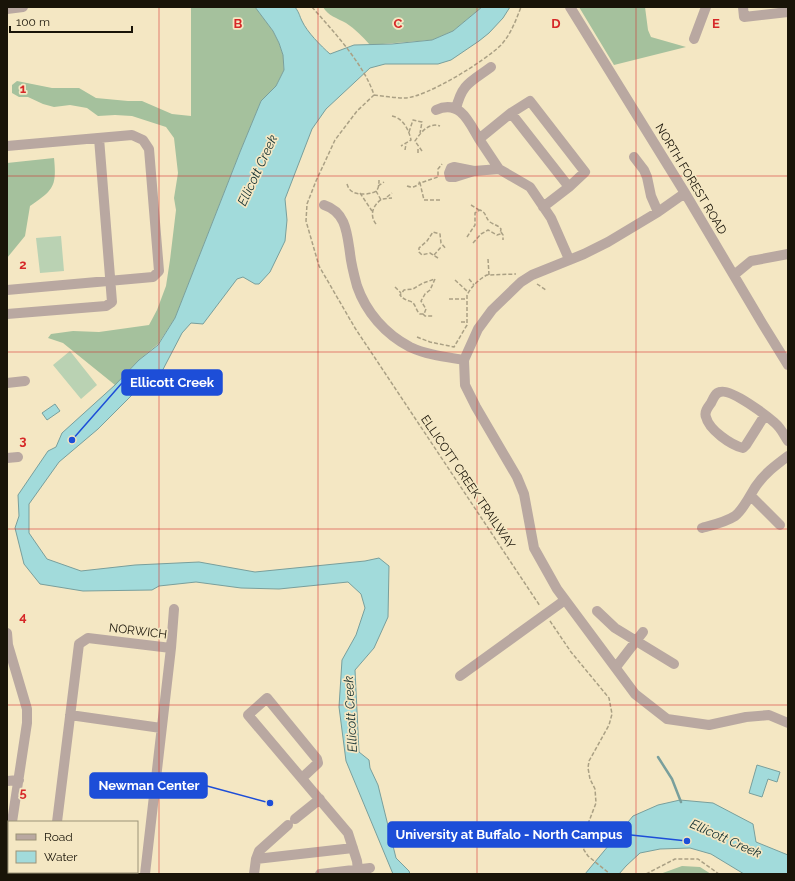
<svg xmlns="http://www.w3.org/2000/svg" width="795" height="881" font-family="Raleway,sans-serif">
	<rect width="100%" height="100%" fill="#f4e7c3"/>
	<path fill="#bad2b3" d="M61,236L64,271L40,273L36,238Z
		M70,351L97,385L81,399L53,365Z"/>
	<path fill="#a5c19d" d="M191,7H255L273,31L279,43L283,55L284,70L276,86L261,101L240,152L175,318L158,344L139,360L115,385L63,343L48,338L51,334L73,331L99,332L149,325L157,310L166,286L170,260L176,210L174,198L178,173L174,138L166,127L132,116L115,115L98,116L87,108L70,105L54,107L43,104L28,97H19L12,93V85L17,81L52,88H79L96,98L128,101H142L172,114L191,116Z
		M323,7H482L453,31L432,40L370,45C363,37 355,29 346,23C337,18 328,16 323,7Z
		M579,7H645L648,30L651,37L686,47L614,65Z
		M54,158C57,187 53,190 30,206L25,236L7,258V163Z
		M682,866L700,867L711,874H660Z"/>
	<path fill="#a2dbdb" stroke="#799f9c" d="M255,7H295C300,14 299,15 302,21C307,32 321,46 330,54L354,45L392,44L432,40L453,31L482,7H510L503,18L489,33L479,41L451,60L438,64H385L370,68L326,109L312,129L285,199L287,220L285,241L270,272L259,284H255L243,277L237,279L203,324L191,323L182,333L158,379L143,384L98,429L59,462L29,504V533L47,559L81,571L135,565L199,562L255,572L365,561L379,558L389,566L388,617L374,648L355,670L359,752L369,760L370,768L378,785L396,858L409,871L410,874H393L346,761L339,707L342,660L356,635L365,608L361,594L348,582L279,589L241,588L196,582L159,586L152,590L83,591L40,584L24,564L15,528L19,516L18,495L48,451L56,447L62,433L115,385L139,360L158,345L175,318L240,152L261,101L276,86L284,70L283,55L279,43L273,31Z
		M55,404L60,411L47,420L42,413Z
		M757,765L780,772L777,782L768,779L762,797L749,793Z
		M680,800L713,803L753,824L756,842L788,855V874H744L711,854L690,848L660,849L640,853L626,866L619,874H585L633,816L658,805Z"/>
	<g fill="none" stroke-linecap="round" stroke-linejoin="round">
		<path stroke="#799f9c" stroke-width="2.5" d="M658,757L672,779L681,802"/>
		<path stroke="#aaa084" stroke-width="1.5" stroke-dasharray="4 2" stroke-linecap="butt" d="M312,7C333,31 364,64 374,95L357,111L335,140L316,181L307,204L306,221L319,266L355,328L540,606
			M374,95C384,96 395,98 405,98C427,97 485,61 501,45C511,34 516,20 521,7
			M392,116C403,118 409,130 411,140L401,146
			M409,132L413,120L422,122L420,133
			M405,150L406,144
			M422,151L415,141C421,132 429,122 440,126
			M418,153V147
			M347,184C348,187 349,190 353,192C358,195 373,195 377,190C379,187 379,183 379,180
			M378,186L384,182
			M407,186C413,188 415,187 420,183L418,181
			M376,191L381,200
			M360,193L372,211
			M387,197L392,193
			M440,200H424L420,183L438,177V169L442,164
			M471,205L479,210
			M376,224C369,215 373,205 382,199L392,198
			M501,232L503,235V240
			M467,237L475,225V213L480,210C487,213 485,218 490,222C494,225 498,225 501,229L500,234L497,235L488,230L481,234L473,243
			M434,255L442,246
			M438,258L430,253L422,255L419,252V248L427,241L433,232L440,234L441,243L446,249
			M488,259L489,275
			M435,279L430,290L425,294L421,301L426,309L424,314H420C416,311 416,305 412,302C407,300 404,300 400,295L404,290L413,289L423,283Z
			M469,279L474,285
			M455,280L468,292
			M537,284L546,290
			M395,287L401,293
			M449,299H466
			M423,314L425,316H433
			M461,322H467
			M417,337L430,342L454,347L467,325V295C471,287 479,279 487,275L516,274
			M550,621L571,652L609,698L612,714L609,725L589,761L588,768L590,779L595,789L596,803L583,837L582,844L584,850L588,856L610,874
			M646,874L675,859H698L719,874"/>
		<path stroke="#b9a8a1" stroke-width="10" d="M570,7L685,193L762,323L788,365
			M743,7L744,17L788,12
			M7,9L23,7
			M694,39L706,7
			M456,109C462,83 471,82 491,67
			M436,110C460,99 469,122 479,139
			M511,113L479,139L499,169L530,187L551,218L569,259
			M7,146L132,135L143,140L149,149L159,271L153,277L7,290
			M634,157L644,170L647,177L651,196L658,212
			M474,171L454,167L451,168L449,173L450,177H455L474,171L499,169
			M685,193L658,212L608,242L584,254L532,275L521,282L492,310L478,329L464,360L465,385L476,407L517,477L524,494L534,548L557,589L635,694L667,719L709,725L746,717L769,715L788,723
			M324,205C346,212 347,233 350,253C351,264 354,275 357,286C366,312 385,334 410,347C427,355 446,357 464,360
			M543,207L569,187L511,113L530,101L585,172L569,187
			M734,275L751,261L788,254
			M7,314L106,306L112,302L99,138
			M7,383L25,381
			M765,415L746,445L743,448C731,445 709,430 706,417C704,412 708,407 711,403C713,399 715,393 720,392C731,388 767,416 775,423C781,428 784,435 788,441
			M7,458L18,457
			M751,496L780,525
			M702,528C713,525 726,522 735,516C744,509 750,495 756,486C765,473 776,465 788,456
			M597,611L615,628L674,664
			M7,633L8,645L27,709V723L12,822
			M171,648L174,609
			M616,667L643,632
			M460,676L565,600
			M70,715L161,728
			M302,778L318,763L317,759L267,698L248,715L348,833L357,861L358,870
			M7,781L19,780
			M295,819L320,799
			M57,822L79,644L88,638L171,648L145,874
			M7,853L9,843
			M256,859L353,848
			M51,874V872
			M254,874L256,859L259,851L288,825
			M320,874L370,868"/>
	</g>
	<path fill="none" stroke="#d62828" stroke-width="1" stroke-opacity="0.55" d="M159,7V874M318,7V874M477,7V874M636,7V874M7,176H788M7,352H788M7,529H788M7,705H788"/>
	<g text-anchor="middle" stroke-width="3.5" stroke-linejoin="round" paint-order="stroke">
		<g font-size="12" fill="#191408" stroke="#f4e7c3">
			<text transform="translate(691 179) rotate(59)" y="4">NORTH FOREST ROAD</text>
			<text transform="translate(468 482) rotate(56)" y="4">ELLICOTT CREEK TRAILWAY</text>
			<text transform="translate(138 631) rotate(7)" y="4">NORWICH</text>
		</g>
		<g font-size="13" font-style="italic" fill="#133031" stroke="#f4e7c3">
			<text transform="translate(257 170) rotate(-65)" y="5">Ellicott Creek</text>
			<text transform="translate(350 714) rotate(-93)" y="5">Ellicott Creek</text>
			<text transform="translate(726 838) rotate(24)" y="5">Ellicott Creek</text>
		</g>
	</g>
	<g font-size="13" text-anchor="middle" font-weight="bold" fill="#d62828" stroke="#f4e7c3" stroke-width="3.5" stroke-linejoin="round" paint-order="stroke">
		<text x="238" y="28">B</text>
		<text x="398" y="28">C</text>
		<text x="556" y="28">D</text>
		<text x="716" y="28">E</text>
		<text x="23" y="93">1</text>
		<text x="23" y="269">2</text>
		<text x="23" y="445">3</text>
		<text x="23" y="621">4</text>
		<text x="23" y="797">5</text>
	</g>
	<path fill="none" stroke="#1d4ed8" stroke-width="1.5" d="M72 440L122 383M270 803L207 786M687 841L631 835"/>
	<g fill="#1d4ed8" stroke="#f4e7c3" stroke-width="1.5">
		<circle cx="72" cy="440" r="4"/>
		<circle cx="270" cy="803" r="4"/>
		<circle cx="687" cy="841" r="4"/>
	</g>
	<g fill="#1d4ed8" stroke="#1d4ed8" stroke-width="1.5">
		<rect x="122" y="370" width="100" height="25" rx="4"/>
		<rect x="90" y="773" width="117" height="25" rx="4"/>
		<rect x="388" y="822" width="243" height="25" rx="4"/>
	</g>
	<g font-size="13" text-anchor="middle" font-weight="bold" fill="#fff">
		<text x="172" y="387">Ellicott Creek</text>
		<text x="149" y="790">Newman Center</text>
		<text x="509" y="839">University at Buffalo - North Campus</text>
	</g>
	<rect width="795" height="881" fill="none" stroke="#191408" stroke-width="16"/>
	<rect x="8" y="821" width="130" height="52" fill="#f4e7c3" stroke="#9c9378"/>
	<rect x="16" y="834" width="20" height="6" fill="#b9a8a1" stroke="#9c9378"/>
	<text x="44" y="841" font-size="12" fill="#191408">Road</text>
	<rect x="16" y="851" width="20" height="12" fill="#a2dbdb" stroke="#9c9378"/>
	<text x="44" y="861" font-size="12" fill="#191408">Water</text>
	<path d="M10 26v6h122v-6" fill="none" stroke="#191408" stroke-width="2"/>
	<text x="16" y="26" font-size="12" fill="#191408" stroke="#f4e7c3" stroke-width="3" paint-order="stroke">100 m</text>
</svg>
